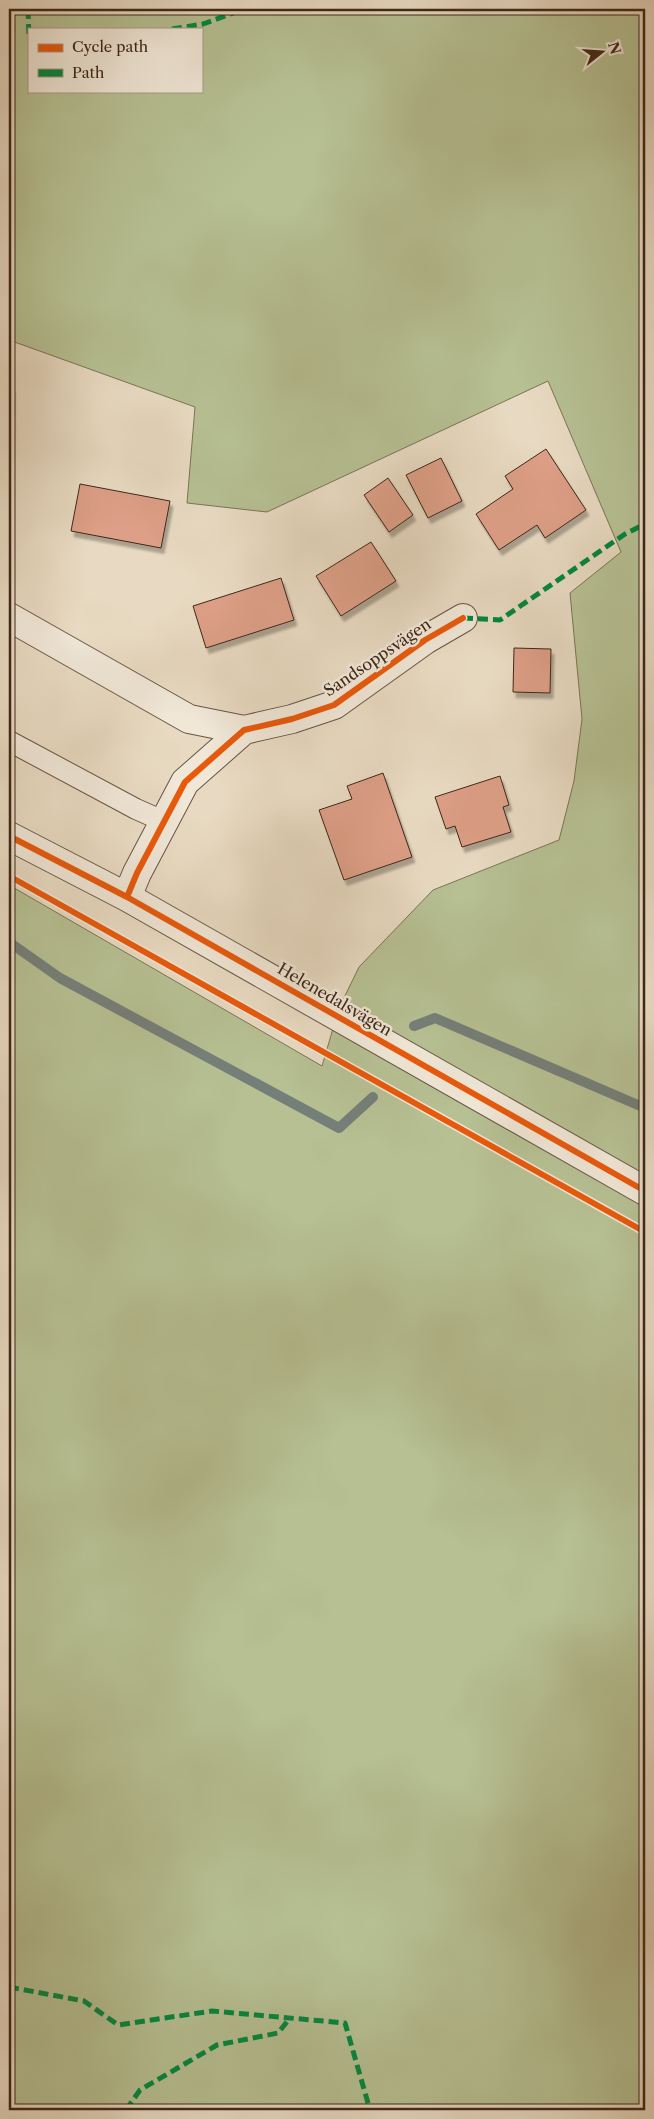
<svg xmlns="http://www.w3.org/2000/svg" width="654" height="2119" font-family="'Libre Caslon Text',serif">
	<defs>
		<filter id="shadow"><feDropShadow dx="3" dy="5.5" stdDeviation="1" flood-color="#0004"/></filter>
	</defs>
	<rect width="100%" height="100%" fill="#e8dac2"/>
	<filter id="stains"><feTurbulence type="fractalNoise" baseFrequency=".004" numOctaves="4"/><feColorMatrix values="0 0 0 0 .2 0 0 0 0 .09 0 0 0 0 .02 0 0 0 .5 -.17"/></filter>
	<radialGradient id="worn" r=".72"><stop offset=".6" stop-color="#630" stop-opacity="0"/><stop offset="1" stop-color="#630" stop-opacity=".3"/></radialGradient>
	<path fill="#b6c093" stroke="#7a7456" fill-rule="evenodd" d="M9,9H645V2110H9V885L322,1066L339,1008L359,967L433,890L559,840L574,781L582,719L570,593L621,552L548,381L267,512L187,503L195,407L9,340ZM29,29H201V91H29Z"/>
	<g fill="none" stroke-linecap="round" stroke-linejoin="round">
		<path stroke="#757f79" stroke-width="10" d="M9,942L60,978L339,1128L373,1097
			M414,1026L435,1018L645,1108"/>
	</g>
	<path fill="#dd9f87" stroke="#3f2718" filter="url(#shadow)" d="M9,387H12L10,471H9Z
		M546,449L586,510L545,538L537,525L499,550L476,514L513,489L505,476Z
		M441,458L462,501L428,518L406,475Z
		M388,478L413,515L389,532L364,495Z
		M80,484L170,501L161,548L71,531Z
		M371,542L396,581L341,616L316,576Z
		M281,578L294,620L206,648L193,606Z
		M514,648L551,649L550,693L513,692Z
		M383,773L412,857L344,880L319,810L352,799L347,786Z
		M500,776L509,805L503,807L511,832L462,847L455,826L446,829L435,797Z"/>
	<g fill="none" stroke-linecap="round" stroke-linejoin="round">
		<defs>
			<path id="lane" d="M9,741L136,809L163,821"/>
			<path id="street" d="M9,617L189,719L244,730
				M9,836L127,897L645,1191
				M127,897L137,873L185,782L244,730L292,719L334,705L425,640L463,618"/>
		</defs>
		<use href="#lane" stroke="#695442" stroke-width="22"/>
		<use href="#street" stroke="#695442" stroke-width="30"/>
		<use href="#lane" stroke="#f0e7d7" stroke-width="20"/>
		<use href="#street" stroke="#f0e7d7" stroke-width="28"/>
		<path stroke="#00873e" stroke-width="5" stroke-dasharray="10 5" stroke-linecap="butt" d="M28,9L29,37
			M172,29L203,24L244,9
			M463,618L500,620L625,534L645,524
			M9,1987L84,2001L118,2025L212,2011L345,2023L370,2110
			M126,2110L140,2090L217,2045L278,2033L290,2018"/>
		<defs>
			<path id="cycleway" d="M9,836L127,897L645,1191
				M9,876L645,1232
				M127,897L137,873L185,782L244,730L292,719L334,705L425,640L463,618"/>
		</defs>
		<use href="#cycleway" stroke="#f0e7d7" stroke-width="9"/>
		<use href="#cycleway" stroke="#e8590c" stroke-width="6"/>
	</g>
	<g text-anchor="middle" stroke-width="5" stroke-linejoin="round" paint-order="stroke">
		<g font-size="16" fill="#3f2718" stroke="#f0e7d7">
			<text transform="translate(377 657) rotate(-34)" y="6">Sandsoppsvägen</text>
			<text transform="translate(335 999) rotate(30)" y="6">Helenedalsvägen</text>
		</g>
	</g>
	<rect width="654" height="2119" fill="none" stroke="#e8dac2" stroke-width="30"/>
	<rect x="10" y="10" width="634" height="2099" fill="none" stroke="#3f2718" stroke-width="2.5"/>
	<rect x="15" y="15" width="624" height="2089" fill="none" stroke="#3f2718"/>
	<rect x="28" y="28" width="175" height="65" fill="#f0e7d7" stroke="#a99a8b"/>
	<rect x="38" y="44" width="25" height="8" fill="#e8590c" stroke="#a99a8b"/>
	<text x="72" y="52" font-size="15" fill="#3f2718">Cycle path</text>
	<rect x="38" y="69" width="25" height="8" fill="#00873e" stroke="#a99a8b"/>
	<text x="72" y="78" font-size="15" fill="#3f2718">Path</text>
	<g transform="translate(602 52) rotate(73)" stroke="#f0e7d7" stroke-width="4" paint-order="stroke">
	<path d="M0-4L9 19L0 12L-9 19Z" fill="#3f2718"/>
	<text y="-8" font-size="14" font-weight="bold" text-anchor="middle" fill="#3f2718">N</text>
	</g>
	<rect width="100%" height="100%" filter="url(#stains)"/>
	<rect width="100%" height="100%" fill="url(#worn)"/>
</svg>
